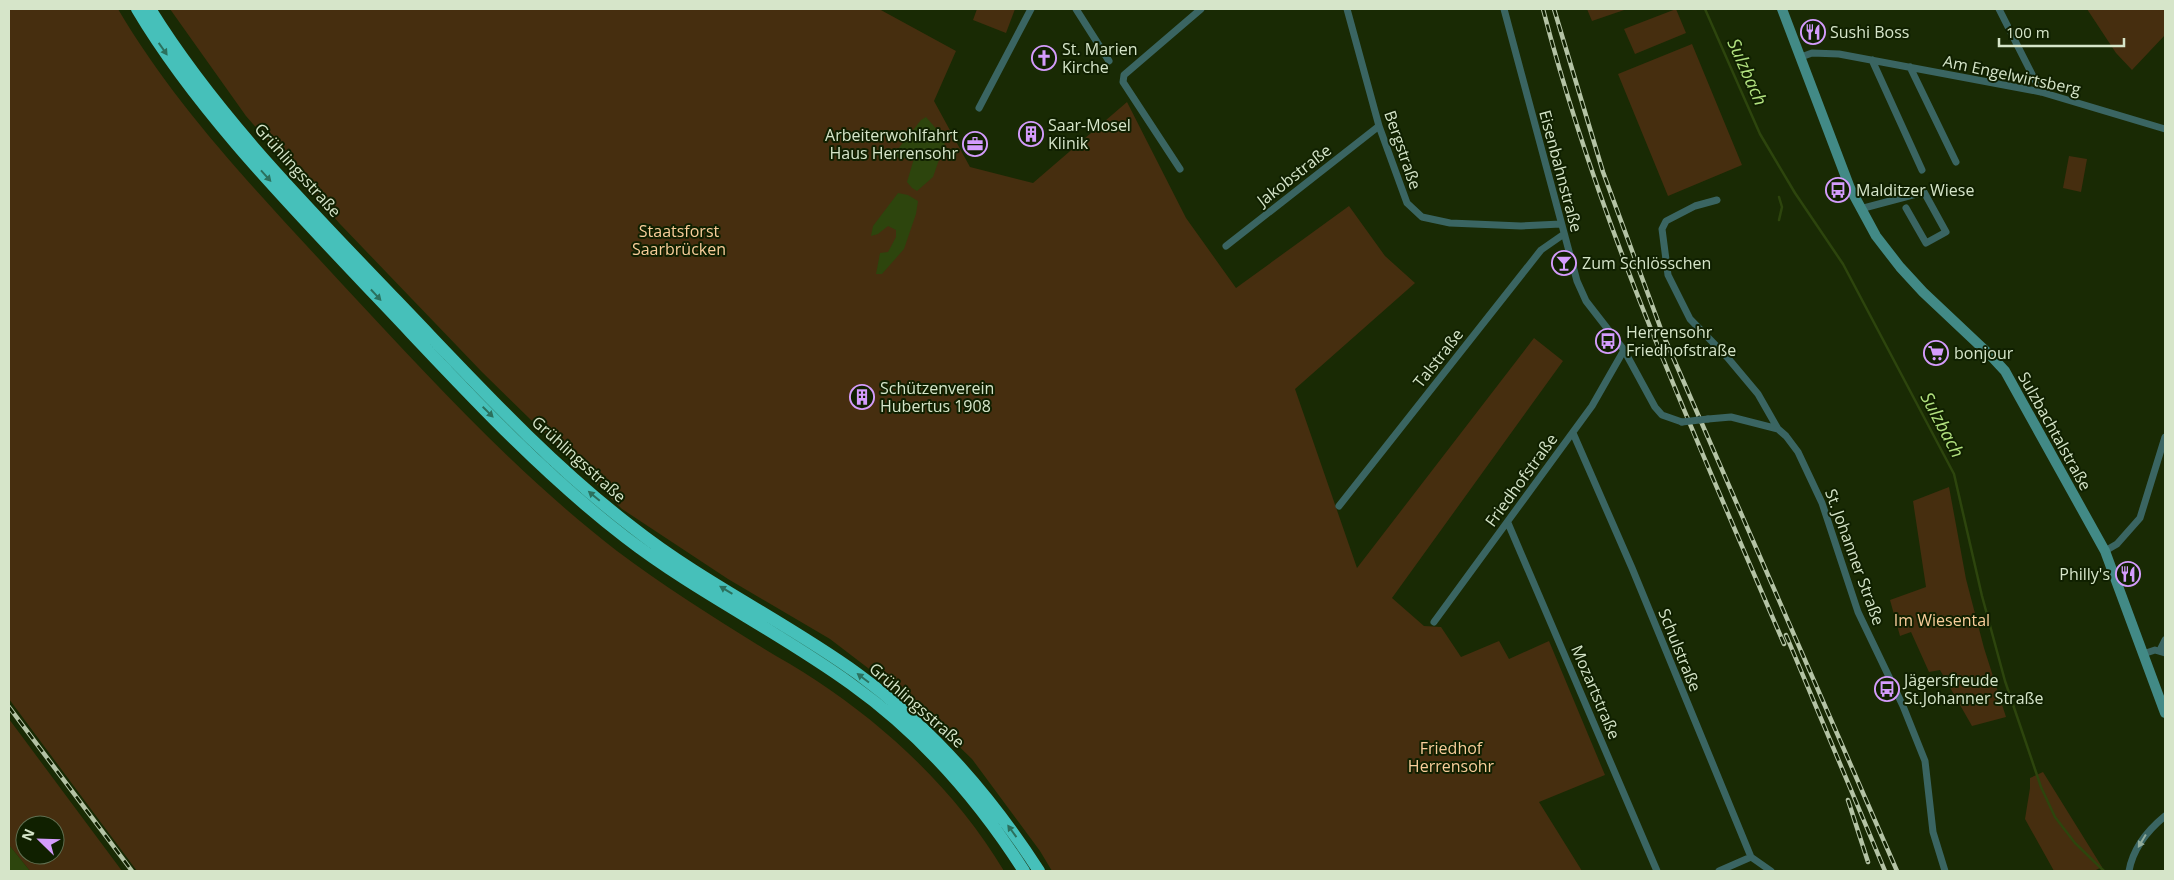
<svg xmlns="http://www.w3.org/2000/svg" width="2174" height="880" font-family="'Open Sans',sans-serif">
	<rect width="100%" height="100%" fill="#192a04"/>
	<path fill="#462e0f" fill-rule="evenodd" d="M9,9H118C178,111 263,198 343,285C430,378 516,473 617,551C662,585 710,615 758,645C777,657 798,668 817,681C891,730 958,794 1004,871H137L9,699Z
		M170,9H879L956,51L934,101L970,167L1033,183L1127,102L1186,218L1236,288L1349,206L1385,256L1415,283L1295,389L1357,568L1534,338L1563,361L1392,598L1424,626L1441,627L1461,657L1499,641L1509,659L1549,641L1605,775L1539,802L1582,871H1052L1040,851L972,759L915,704L830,639L728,579L622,509L482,372L340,224L246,116Z
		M977,9H1015L1006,33L973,20Z
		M1587,9H1627L1592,21Z
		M1676,9L1686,33L1635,54L1624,29Z
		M2087,9H2165V35L2132,70L2116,53Z
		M1692,44L1742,165L1668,196L1618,74Z
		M2069,156L2087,159L2081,192L2063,188Z
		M1949,487L1966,579L1984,648L2006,717L1972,726L1940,670L1929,672L1911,632L1900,636L1890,600L1926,587L1913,501Z
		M9,719L122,871H30L9,845ZM25,825H55V855H25Z
		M2043,772L2102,867L2094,871H2054L2025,819L2030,788V778Z"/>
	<path fill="#2d450d" d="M926,117L946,140L933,177L917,191L912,188L907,182L915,155L908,156L901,160L894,154L921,120Z
		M898,193L908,195L918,201L916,214L904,249L882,274H876L880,253L888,252L896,237V230L888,226L878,234L871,236L873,226Z
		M9,845L10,846L30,871H9Z"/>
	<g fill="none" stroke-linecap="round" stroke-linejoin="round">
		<path stroke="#2d450d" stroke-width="2.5" d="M1705,9L1760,134L1795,193L1843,264L1954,474L1982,596L2005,681L2041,787L2055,817L2075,843L2104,871
			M1779,220L1782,207L1779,197"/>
		<path stroke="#3a6562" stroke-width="7" d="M1076,9L1109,61
			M1347,9L1379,126L1407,203L1422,217L1450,223L1521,226L1561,224
			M1504,9L1577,281L1586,301L1624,350L1655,407L1662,415L1682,422
			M1999,9L2041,92
			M1801,57L1812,53L1839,54L2041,92L2165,129
			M1872,60L1922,170
			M1910,67L1956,162
			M979,108L1031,9
			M1180,169L1123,82L1124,75L1201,9
			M1717,200L1695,206L1666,221L1662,229L1668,275L1690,319L1727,357L1758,394L1778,429
			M1860,209L1924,192L1946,232L1926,243L1906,208
			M1226,246L1379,126
			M1708,419L1731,417L1778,429L1786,436L1798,452L1822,503L1858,612L1903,706L1925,761L1933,832L1945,871
			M1573,433L1632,568L1751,857L1771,871
			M1339,506L1541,250L1564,234
			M1508,523L1657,871
			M2105,551L2117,544L2140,518L2165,437
			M1434,622L1592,406L1624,350
			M2160,650L2165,640
			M2143,654L2155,650L2165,653
			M1719,871L1751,857
			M2129,871C2133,848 2148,830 2165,816"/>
		<path stroke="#428a86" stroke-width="10" d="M1782,9L1850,188L1876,236L1900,267L1923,292L1992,357L2005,371L2105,551L2165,713"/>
		<path stroke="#46c0ba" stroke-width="12" d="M137,9C198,112 295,210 377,297C456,380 534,467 625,537C696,592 778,631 851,684C921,734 978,799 1024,871
			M150,9C217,117 310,210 397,301C472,379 546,461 632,527C703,583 785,621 858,674C932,728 990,795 1039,871"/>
		<defs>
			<path id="rail" d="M1543,9C1600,229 1695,435 1784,644
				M1554,9L1603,172L1662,332L1897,871
				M1786,635L1885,871
				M9,707L132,871
				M1848,800L1868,862"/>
		</defs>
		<use href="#rail" stroke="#b4c3a5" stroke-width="4.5"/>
		<use href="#rail" stroke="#102000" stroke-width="2.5" stroke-dasharray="8" stroke-linecap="butt"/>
		<path stroke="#3a6562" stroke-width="7" d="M1682,422L1708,419"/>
	</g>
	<defs><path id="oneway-solid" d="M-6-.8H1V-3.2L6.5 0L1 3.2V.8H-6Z" transform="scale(1.25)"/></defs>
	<g fill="#2b705d">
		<use href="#oneway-solid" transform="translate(163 49) rotate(55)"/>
		<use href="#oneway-solid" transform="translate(266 176) rotate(48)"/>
		<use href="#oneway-solid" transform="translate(376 295) rotate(47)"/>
		<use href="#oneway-solid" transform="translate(488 412) rotate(45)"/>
		<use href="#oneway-solid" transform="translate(594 496) rotate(-140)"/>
		<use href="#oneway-solid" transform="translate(726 590) rotate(-149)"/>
		<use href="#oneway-solid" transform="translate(863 678) rotate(-143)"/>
		<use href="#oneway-solid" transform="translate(1012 831) rotate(-126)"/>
	</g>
	<use fill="#90ab9b" href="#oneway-solid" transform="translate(2142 841) rotate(121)"/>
	<defs>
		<symbol id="restaurant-ring" viewBox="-11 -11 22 22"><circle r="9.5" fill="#102000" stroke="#d49cfc" stroke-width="1.5"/><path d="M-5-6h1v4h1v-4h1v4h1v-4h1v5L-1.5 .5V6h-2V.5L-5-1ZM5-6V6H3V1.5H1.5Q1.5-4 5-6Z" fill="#d49cfc"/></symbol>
		<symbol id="church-ring" viewBox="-11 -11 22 22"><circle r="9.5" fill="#102000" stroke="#d49cfc" stroke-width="1.5"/><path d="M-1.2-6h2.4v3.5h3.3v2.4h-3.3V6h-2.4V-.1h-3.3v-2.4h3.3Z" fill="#d49cfc"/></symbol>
		<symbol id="building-ring" viewBox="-11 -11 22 22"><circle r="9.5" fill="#102000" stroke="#d49cfc" stroke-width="1.5"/><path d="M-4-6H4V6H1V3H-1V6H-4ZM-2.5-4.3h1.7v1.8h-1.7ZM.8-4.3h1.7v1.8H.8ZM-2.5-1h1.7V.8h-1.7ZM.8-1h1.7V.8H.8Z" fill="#d49cfc"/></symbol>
		<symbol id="office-ring" viewBox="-11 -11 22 22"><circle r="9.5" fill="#102000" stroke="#d49cfc" stroke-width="1.5"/><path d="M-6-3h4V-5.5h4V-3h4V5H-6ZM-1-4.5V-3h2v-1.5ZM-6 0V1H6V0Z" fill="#d49cfc"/></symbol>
		<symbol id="bus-ring" viewBox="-11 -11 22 22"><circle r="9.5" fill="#102000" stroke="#d49cfc" stroke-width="1.5"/><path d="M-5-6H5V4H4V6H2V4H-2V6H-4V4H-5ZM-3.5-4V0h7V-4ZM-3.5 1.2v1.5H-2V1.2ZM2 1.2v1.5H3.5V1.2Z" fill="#d49cfc"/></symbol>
		<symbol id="bar-ring" viewBox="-11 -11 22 22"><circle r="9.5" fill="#102000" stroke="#d49cfc" stroke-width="1.5"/><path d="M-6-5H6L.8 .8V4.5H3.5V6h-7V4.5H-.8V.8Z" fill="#d49cfc"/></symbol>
		<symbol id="supermarket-ring" viewBox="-11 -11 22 22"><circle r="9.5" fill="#102000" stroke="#d49cfc" stroke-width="1.5"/><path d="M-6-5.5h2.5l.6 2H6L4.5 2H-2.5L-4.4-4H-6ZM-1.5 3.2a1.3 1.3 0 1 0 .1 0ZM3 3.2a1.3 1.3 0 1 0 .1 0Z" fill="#d49cfc"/></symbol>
	</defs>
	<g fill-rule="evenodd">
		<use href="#restaurant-ring" x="1799" y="18" width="28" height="28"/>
		<use href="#church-ring" x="1030" y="44" width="28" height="28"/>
		<use href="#building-ring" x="1017" y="120" width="28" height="28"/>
		<use href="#office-ring" x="961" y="130" width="28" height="28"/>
		<use href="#bus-ring" x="1824" y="176" width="28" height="28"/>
		<use href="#bar-ring" x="1550" y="249" width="28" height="28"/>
		<use href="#bus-ring" x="1594" y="327" width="28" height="28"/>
		<use href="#supermarket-ring" x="1922" y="339" width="28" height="28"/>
		<use href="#building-ring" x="848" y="383" width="28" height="28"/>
		<use href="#restaurant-ring" x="2114" y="560" width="28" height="28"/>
		<use href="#bus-ring" x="1873" y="675" width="28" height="28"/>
	</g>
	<g text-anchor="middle" stroke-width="4" stroke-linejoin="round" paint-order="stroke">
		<g font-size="16" fill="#d6e5c9" stroke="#102000" text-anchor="start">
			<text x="1830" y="38">Sushi Boss</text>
			<text x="1062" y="55">St. Marien<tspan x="1062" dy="18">Kirche</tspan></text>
			<text x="1048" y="131">Saar-Mosel<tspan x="1048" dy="18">Klinik</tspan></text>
			<text x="958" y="141" text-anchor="end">Arbeiterwohlfahrt<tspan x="958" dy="18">Haus Herrensohr</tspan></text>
			<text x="1856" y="196">Malditzer Wiese</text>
			<text x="1582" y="269">Zum Schlösschen</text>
			<text x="1626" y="338">Herrensohr<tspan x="1626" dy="18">Friedhofstraße</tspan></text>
			<text x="1954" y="359">bonjour</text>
			<text x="880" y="394">Schützenverein<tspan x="880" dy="18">Hubertus 1908</tspan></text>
			<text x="2110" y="580" text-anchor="end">Philly's</text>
			<text x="1904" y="686">Jägersfreude<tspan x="1904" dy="18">St.Johanner Straße</tspan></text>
		</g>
		<g font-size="16" fill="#d6e5c9" stroke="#102000">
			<text transform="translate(2012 75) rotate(12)" y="6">Am Engelwirtsberg</text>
			<text transform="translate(1403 150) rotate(71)" y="6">Bergstraße</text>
			<text transform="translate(298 170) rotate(48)" y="6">Grühlingsstraße</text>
			<text transform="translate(1561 171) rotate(75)" y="6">Eisenbahnstraße</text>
			<text transform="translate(1294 175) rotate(-38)" y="6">Jakobstraße</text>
			<text transform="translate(1438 358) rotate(-52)" y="6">Talstraße</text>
			<text transform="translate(2055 431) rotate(61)" y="6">Sulzbachtalstraße</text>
			<text transform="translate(579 459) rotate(42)" y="6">Grühlingsstraße</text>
			<text transform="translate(1521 480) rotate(-54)" y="6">Friedhofstraße</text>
			<text transform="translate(1855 557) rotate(70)" y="6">St. Johanner Straße</text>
			<text transform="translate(1680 650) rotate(68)" y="6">Schulstraße</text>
			<text transform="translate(1596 692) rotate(67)" y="6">Mozartstraße</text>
			<text transform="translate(917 705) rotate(41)" y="6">Grühlingsstraße</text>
		</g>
		<g font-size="16" fill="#f9cd9a" stroke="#102000">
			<text x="679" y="237">Staatsforst<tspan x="679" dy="18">Saarbrücken</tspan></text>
			<text x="1942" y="626">Im Wiesental</text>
			<text x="1451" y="754">Friedhof<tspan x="1451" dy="18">Herrensohr</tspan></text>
		</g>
		<g font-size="18" font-style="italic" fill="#b2e27f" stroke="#102000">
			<text transform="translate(1747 72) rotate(66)" y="6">Sulzbach</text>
			<text transform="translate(1942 425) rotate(62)" y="6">Sulzbach</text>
		</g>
	</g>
	<rect width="2174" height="880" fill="none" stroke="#d6e5c9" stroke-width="20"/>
	<g transform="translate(40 840) rotate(293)"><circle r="24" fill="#102000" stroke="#5f6f50"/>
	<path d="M0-4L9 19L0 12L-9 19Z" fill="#d49cfc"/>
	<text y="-8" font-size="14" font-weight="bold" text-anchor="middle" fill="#d6e5c9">N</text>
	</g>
	<path d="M1999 38v8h125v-8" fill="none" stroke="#d6e5c9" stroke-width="2.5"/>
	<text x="2006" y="38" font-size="15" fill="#d6e5c9" stroke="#102000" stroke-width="4" paint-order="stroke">100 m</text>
</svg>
